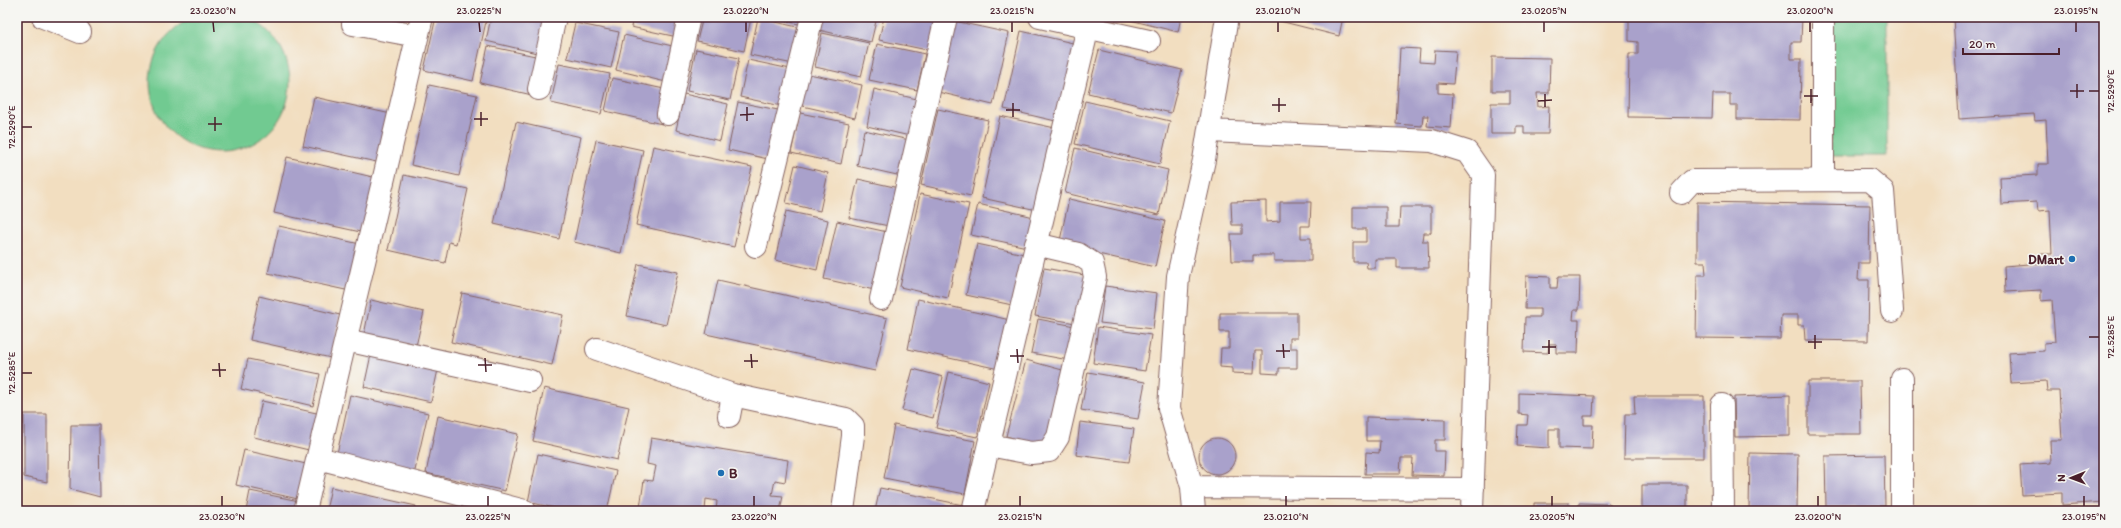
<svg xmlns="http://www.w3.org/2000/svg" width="2121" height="528" font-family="Itim,sans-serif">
	<rect width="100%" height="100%" fill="#f6f6f2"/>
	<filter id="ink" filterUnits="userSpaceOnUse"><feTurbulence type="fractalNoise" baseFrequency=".025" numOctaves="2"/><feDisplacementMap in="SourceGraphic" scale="8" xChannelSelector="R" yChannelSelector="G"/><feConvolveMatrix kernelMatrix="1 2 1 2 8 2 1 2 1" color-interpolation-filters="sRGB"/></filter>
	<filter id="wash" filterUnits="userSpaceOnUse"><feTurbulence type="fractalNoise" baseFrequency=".012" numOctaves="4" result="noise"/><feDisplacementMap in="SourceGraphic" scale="16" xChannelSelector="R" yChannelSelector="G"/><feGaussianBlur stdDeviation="0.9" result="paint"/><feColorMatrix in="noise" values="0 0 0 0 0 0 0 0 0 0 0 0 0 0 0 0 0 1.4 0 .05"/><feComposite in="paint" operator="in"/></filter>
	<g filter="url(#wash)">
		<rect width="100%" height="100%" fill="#f2dec0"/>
		<path fill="#71ca91" stroke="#5e745e" d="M150 82a70 70 0 1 1 140 0a70 70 0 1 1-140 0Z
			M1831,17H1887V156H1830Z"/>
		<g id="blocks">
			<path fill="#a9a1cb" d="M436,17H487L473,81L424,70Z
				M491,17H547L541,54L486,41Z
				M633,17H687L682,38L631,27Z
				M703,17L751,18L744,51L697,41Z
				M769,17H809L807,26Z
				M822,17H877L871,42L819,30Z
				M884,17H939L932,51L879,40Z
				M1118,17H1181L1178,32Z
				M1264,17H1343L1339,36Z
				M1629,17H1802L1801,42H1791V59H1801L1800,120L1737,119V105H1730V94H1713L1712,118L1628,117L1629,54H1638V42L1629,41Z
				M1953,17H2104V502L2062,505V493L2022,495L2020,465L2051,463L2050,440H2062L2059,391H2047L2046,381L2011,383L2009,353L2044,351V343L2055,342L2052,300L2041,301V290L2005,292L2004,266L2041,263L2040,254H2052L2050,210L2038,211L2037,202L2001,204L2000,177L2038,175V164H2048L2046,120L2035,121L2034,114L1959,119Z
				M758,18L806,29L798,65L750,55Z
				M954,21L1009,33L993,105L938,92Z
				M575,23L619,32L611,68L567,58Z
				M1021,31L1077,44L1060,122L1004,109Z
				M822,33L869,43L861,77L815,67Z
				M624,35L677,47L670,83L616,70Z
				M877,44L925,54L917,90L869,80Z
				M488,46L540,57L532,95L480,83Z
				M1400,48L1420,49L1419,62L1434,63L1435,50L1456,51L1453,84L1438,83V93L1453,94L1451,128L1427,126L1428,116H1423L1422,126L1396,124Z
				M696,49L739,58L730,100L687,91Z
				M1099,50L1182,70L1171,113L1088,93Z
				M1492,57L1550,58L1549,93H1537L1538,107L1549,106L1548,134H1524V126H1516V134H1491V103H1510V91H1492Z
				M748,60L795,70L786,107L740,97Z
				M559,64L610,74L601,114L551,103Z
				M804,73L862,85L855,118L798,105Z
				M612,78L669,90L662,124L605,111Z
				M429,85L477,95L459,176L411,165Z
				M874,89L921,100L914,137L867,126Z
				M684,94L728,104L720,141L676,130Z
				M314,97L391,114L381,163L303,146Z
				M1085,101L1170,121L1160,164L1075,144Z
				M738,102L778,110L768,159L728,150Z
				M938,109L988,120L971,196L921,185Z
				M800,113L849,123L841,164L791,153Z
				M1000,116L1055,128L1037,210L982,198Z
				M516,122L581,137L559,239L494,224Z
				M864,130L914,141L906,177L857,166Z
				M596,140L643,150L621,253L574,242Z
				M653,146L752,167L734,247L636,225Z
				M1075,148L1168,170L1159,215L1065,193Z
				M287,157L377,178L365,233L274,213Z
				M795,165L828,173L820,211L786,203Z
				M404,175L468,189L456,244L449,242L445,263L388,250Z
				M858,179L903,189L894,227L849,218Z
				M920,194L969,204L948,298L900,287Z
				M1069,199L1165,221L1155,267L1059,245Z
				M1266,201V222L1280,221V202H1311L1310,226H1301V238H1311V261H1274V255H1253V261H1232L1231,234H1242V225H1232L1231,202Z
				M1697,202L1870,205L1869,263H1859L1858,280H1869L1868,341L1805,340L1804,325H1798V315H1781L1780,339L1696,338L1697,275H1706L1705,262H1697Z
				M978,204L1034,217L1027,247L971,235Z
				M1353,207H1386V227H1399L1400,207H1431V233H1423L1422,241H1428L1429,268H1397V259H1375V268H1367L1366,262H1353V242H1366V229H1353Z
				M786,211L828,220L817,270L775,260Z
				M837,221L892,233L879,291L824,279Z
				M279,226L360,244L350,291L268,273Z
				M977,244L1024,254L1012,305L966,295Z
				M638,264L678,272L666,325L627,316Z
				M1044,268L1090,276L1081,324L1035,316Z
				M1526,276L1550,277V288H1557L1558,277H1580L1579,310H1574L1573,320H1579L1578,353H1556V344H1549L1548,353L1524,352L1525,317H1540V309H1525Z
				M718,280L887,318L875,371L706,334Z
				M1105,286L1157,293L1153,329L1100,323Z
				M462,293L563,315L552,365L451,342Z
				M259,296L340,315L331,358L250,340Z
				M918,299L1010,320L999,369L908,349Z
				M371,300L424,312L416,346L364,335Z
				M1220,313H1297V338H1290V348H1297V368H1279V374L1262,373V351H1255L1254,374L1232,373V368L1220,367L1221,348H1229V332H1220Z
				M1038,319L1080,327L1074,361L1031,353Z
				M1098,327L1151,335L1145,371L1093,363Z
				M372,350L439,365L431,402L364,387Z
				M248,359L320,374L313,406L241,389Z
				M1026,360L1066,371L1047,447L1006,436Z
				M913,369L943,377L933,418L902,410Z
				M949,372L989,382L977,437L936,428Z
				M1088,372L1145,382L1138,419L1081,410Z
				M1808,381H1860L1861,434H1808Z
				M544,388L629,407L617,460L533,441Z
				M1519,393L1594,396L1593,416H1584V425H1593L1592,449L1559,448V429H1549V448L1517,446L1518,425H1527L1528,415L1519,414Z
				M350,395L428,413L414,475L336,458Z
				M1790,395V436L1735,437L1734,397Z
				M1634,396H1704V458H1624L1625,414H1635Z
				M262,401L321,414L313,451L254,437Z
				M24,414H47V482L24,477Z
				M438,416L518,434L505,491L426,473Z
				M1366,417L1445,419V440H1435V451H1445L1444,476L1412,475L1413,458H1401L1400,474H1365L1366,452L1379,453L1380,441H1366Z
				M1080,422L1134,429L1129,462L1076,455Z
				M71,425H99L100,497L70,489Z
				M894,425L975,441L965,494L884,478Z
				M651,438L788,460L785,482L775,480L772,495L783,496L780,511H716L717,501L706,499L705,511H657L640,508L644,480L653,481L656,466L647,464Z
				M1199 456a18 18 0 1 1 36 0a18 18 0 1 1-36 0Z
				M244,450L306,464L298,499L236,485Z
				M1750,453L1798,454L1797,510L1749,509Z
				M538,454L616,471L607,511H568L528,502Z
				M1884,455L1885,506L1826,507L1825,456Z
				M1642,485H1687V511H1642Z
				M331,487L416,506L414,511H326Z
				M880,488L963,505L962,511H875Z
				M250,491L299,501L297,511H246Z
				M1534,503H1569L1568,511H1534Z
				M1579,503L1610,504V511H1579Z"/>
		</g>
	</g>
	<g filter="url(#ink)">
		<use href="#blocks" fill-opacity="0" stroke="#85625f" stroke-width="1"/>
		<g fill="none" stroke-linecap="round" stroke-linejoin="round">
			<defs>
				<path id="minor" d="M43,17L80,32
					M1040,17L1149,41
					M1823,17V180
					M353,24L417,36
					M539,89L555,17
					M668,114L689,17
					M1209,131L1432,141L1467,152L1483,175L1472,511
					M1681,193L1692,181L1870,180L1883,191L1892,311
					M756,246L812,17
					M881,299L946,17
					M346,340L530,381
					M597,349L733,395L846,419L853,426V436L843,511
					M1902,379V511
					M1722,405L1723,511
					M729,416L733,395
					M989,445L1031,453L1049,451L1058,437L1095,277L1092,263L1078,254L1036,244
					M318,458L525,511
					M1192,487L1473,489
					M305,511L422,17
					M973,511L1088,27
					M1194,511L1192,487L1169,408L1178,276L1204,160L1227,17"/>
			</defs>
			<use href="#minor" stroke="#85625f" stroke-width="24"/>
			<use href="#minor" stroke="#fff" stroke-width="22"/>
		</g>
	</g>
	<path fill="none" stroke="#4a1f2b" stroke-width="1.5" d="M213,22L214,32M479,22L480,32M746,22V32M1012,22V32M1278,22V32M1544,22V32M1810,22V32M2076,22V32M2077,84V98M1811,89V103M2070,91H2084M2089,91H2099M1545,94V107M1804,96H1818M1279,98V112M1538,101L1552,100M1013,103V117M1272,105H1286M747,107V121M1006,110H1020M481,112V126M740,115L754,114M215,117V131M474,119H488M208,124H222M22,127H32M1815,335V349M2089,337H2099M1549,340V354M1808,342H1822M1283,344L1284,358M1542,347H1556M1017,349L1018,363M1276,351H1290M751,354L752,368M1010,356H1024M485,358L486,372M744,361H758M219,363L220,377M478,365H492M212,370H226M22,373H32M222,496V506M488,496V506M754,496V506M1020,496V506M1286,496V506M1552,496V506M1818,496V506M2084,496V506"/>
	<g fill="#1f6fb2" stroke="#f6f6f2" stroke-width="1.5">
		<circle cx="2072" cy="259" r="4"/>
		<circle cx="721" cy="473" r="4"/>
	</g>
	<g text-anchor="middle" stroke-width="3" stroke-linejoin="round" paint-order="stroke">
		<g font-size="13" font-weight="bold" fill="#4a1f2b" stroke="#f6f6f2" text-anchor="end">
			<text x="2064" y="264">DMart</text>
			<text x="729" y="478" text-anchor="start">B</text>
		</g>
	</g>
	<rect width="2121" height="528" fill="none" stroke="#f6f6f2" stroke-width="44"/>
	<g transform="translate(2071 478) rotate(269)" stroke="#f6f6f2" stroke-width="3" paint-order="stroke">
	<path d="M0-3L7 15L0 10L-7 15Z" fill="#4a1f2b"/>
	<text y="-6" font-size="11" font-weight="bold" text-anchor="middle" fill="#4a1f2b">N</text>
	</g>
	<path d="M1963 48v6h96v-6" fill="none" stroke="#4a1f2b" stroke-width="2"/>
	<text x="1969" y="48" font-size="12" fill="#4a1f2b" stroke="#f6f6f2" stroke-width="3" paint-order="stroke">20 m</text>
	<rect x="22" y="22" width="2077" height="484" fill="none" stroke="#4a1f2b" stroke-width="1.5"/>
	<g font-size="10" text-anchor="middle" fill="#4a1f2b">
		<text x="213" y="14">23.0230°N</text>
		<text x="479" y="14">23.0225°N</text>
		<text x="746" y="14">23.0220°N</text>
		<text x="1012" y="14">23.0215°N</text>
		<text x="1278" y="14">23.0210°N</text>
		<text x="1544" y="14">23.0205°N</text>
		<text x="1810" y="14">23.0200°N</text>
		<text x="2076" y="14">23.0195°N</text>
		<text transform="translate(2110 91) rotate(-90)" y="4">72.5290°E</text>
		<text transform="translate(11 127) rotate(-90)" y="4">72.5290°E</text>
		<text transform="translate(2110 337) rotate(-90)" y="4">72.5285°E</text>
		<text transform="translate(11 373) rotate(-90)" y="4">72.5285°E</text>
		<text x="222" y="520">23.0230°N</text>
		<text x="488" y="520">23.0225°N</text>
		<text x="754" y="520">23.0220°N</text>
		<text x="1020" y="520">23.0215°N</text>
		<text x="1286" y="520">23.0210°N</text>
		<text x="1552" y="520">23.0205°N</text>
		<text x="1818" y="520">23.0200°N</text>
		<text x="2084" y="520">23.0195°N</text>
	</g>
</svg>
